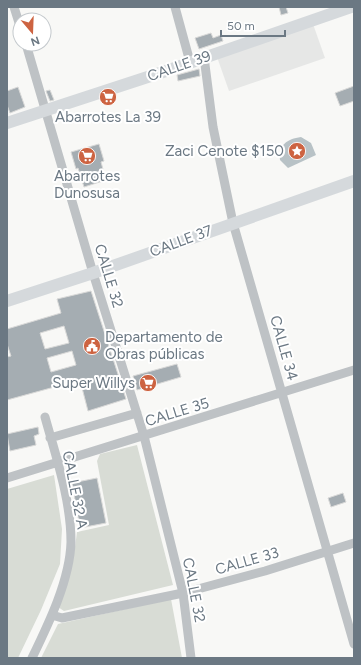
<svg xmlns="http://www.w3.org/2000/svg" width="361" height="665" font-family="Figtree,sans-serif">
	<rect width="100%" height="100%" fill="#f8f8f6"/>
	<path fill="#e6e7e6" d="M313,24L325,58L229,91L217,57Z"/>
	<path fill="#d8dcd5" d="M137,445L173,585L64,611L58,607C68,582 74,559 77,532L109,525L97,461L100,454Z
		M54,475L62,529L60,564L41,610L18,658H7V489Z
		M171,599L182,658H41L58,624Z"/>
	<path fill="#b8c2c6" d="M301,137L311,143L316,155L288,168L280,160C278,145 287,139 301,137Z"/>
	<path fill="#a5adb2" stroke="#d9d9d8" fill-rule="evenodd" d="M279,7H286L288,13L281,15Z
		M211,33L213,38L221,35L223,41L199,49L195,38Z
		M199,69L200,76L178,81L177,75Z
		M354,86V101L340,106L335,93Z
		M18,87L25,107L10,113L7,105V91Z
		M50,90L54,100L50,101L46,91Z
		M99,144L104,161L101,162L106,180L84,187L78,168L76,169L71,152Z
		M91,291L126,399L88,411L80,380L7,400V357L11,356L7,344V329L61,313L57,299ZM64,326L69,343L45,349L40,333ZM72,351L76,365L51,372L47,358Z
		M177,364L181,377L137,390L133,376Z
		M38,427L39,434L34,436L36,445L10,451L7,434Z
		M97,478L106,523L80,528L72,483Z
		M343,493L346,502L331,507L328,498Z"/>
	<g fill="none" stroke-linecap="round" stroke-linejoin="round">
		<path stroke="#bec2c5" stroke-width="9" d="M14,7L20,26
			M175,7L190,62
			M26,44L93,273L144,436L183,593L191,658
			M204,57L213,127L233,223L354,644
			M50,438L137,413
			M7,478L354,370
			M52,615L62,618L183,593L265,571L354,543
			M32,658C48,625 70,580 71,542C71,500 56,457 45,417"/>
		<path stroke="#d5d9dc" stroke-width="12" d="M7,123L166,71L351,7
			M7,301L93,273L354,181"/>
	</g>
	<defs>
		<symbol id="supermarket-disc" viewBox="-11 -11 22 22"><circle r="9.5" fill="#cd6341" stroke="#fff"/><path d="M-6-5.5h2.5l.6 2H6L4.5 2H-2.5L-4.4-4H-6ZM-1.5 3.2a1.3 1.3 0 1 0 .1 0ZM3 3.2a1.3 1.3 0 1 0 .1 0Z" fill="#fff"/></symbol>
		<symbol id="sight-disc" viewBox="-11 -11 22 22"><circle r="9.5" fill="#cd6341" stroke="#fff"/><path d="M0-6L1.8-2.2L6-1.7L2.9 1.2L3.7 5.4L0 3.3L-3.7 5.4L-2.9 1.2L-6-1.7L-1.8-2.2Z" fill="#fff"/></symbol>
		<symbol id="civic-disc" viewBox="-11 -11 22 22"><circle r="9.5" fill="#cd6341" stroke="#fff"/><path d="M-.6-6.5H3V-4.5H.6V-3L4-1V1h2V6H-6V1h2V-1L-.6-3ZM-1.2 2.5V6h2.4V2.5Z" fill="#fff"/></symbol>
	</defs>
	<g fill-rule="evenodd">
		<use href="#supermarket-disc" x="98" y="87" width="20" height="20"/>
		<use href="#sight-disc" x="287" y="141" width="20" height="20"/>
		<use href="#supermarket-disc" x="77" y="146" width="20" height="20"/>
		<use href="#civic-disc" x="82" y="336" width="20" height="20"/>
		<use href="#supermarket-disc" x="138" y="373" width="20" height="20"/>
	</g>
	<g text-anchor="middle" stroke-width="4" stroke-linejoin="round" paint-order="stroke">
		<g font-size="15" fill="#6b7883" stroke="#fff">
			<text transform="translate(179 66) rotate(-19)" y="5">CALLE 39</text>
			<text transform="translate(181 241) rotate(-20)" y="5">CALLE 37</text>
			<text transform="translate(109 276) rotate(73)" y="5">CALLE 32</text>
			<text transform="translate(284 348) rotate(74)" y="5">CALLE 34</text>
			<text transform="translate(177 412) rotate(-17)" y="5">CALLE 35</text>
			<text transform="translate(75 490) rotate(79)" y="5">CALLE 32 A</text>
			<text transform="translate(247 561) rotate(-16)" y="5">CALLE 33</text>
			<text transform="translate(194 590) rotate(79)" y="5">CALLE 32</text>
		</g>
		<g font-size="15" fill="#6b7883" stroke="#fff">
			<text x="108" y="122">Abarrotes La 39</text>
			<text x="284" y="156" text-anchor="end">Zaci Cenote $150</text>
			<text x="87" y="181">Abarrotes<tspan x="87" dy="17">Dunosusa</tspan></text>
			<text x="105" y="342" text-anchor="start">Departamento de<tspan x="105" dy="17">Obras públicas</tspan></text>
			<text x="135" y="388" text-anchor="end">Super Willys</text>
		</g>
	</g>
	<rect width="361" height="665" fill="none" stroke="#6b7883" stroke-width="16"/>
	<g transform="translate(32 32) rotate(161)"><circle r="19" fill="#ffffff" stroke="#c4c9cd"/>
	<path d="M0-3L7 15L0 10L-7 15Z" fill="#cd6341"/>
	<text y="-6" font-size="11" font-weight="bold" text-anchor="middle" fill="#6b7883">N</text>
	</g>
	<path d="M221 30v6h64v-6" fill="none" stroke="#6b7883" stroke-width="2"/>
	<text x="227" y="30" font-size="12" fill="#6b7883" stroke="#ffffff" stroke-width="3" paint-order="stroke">50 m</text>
</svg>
